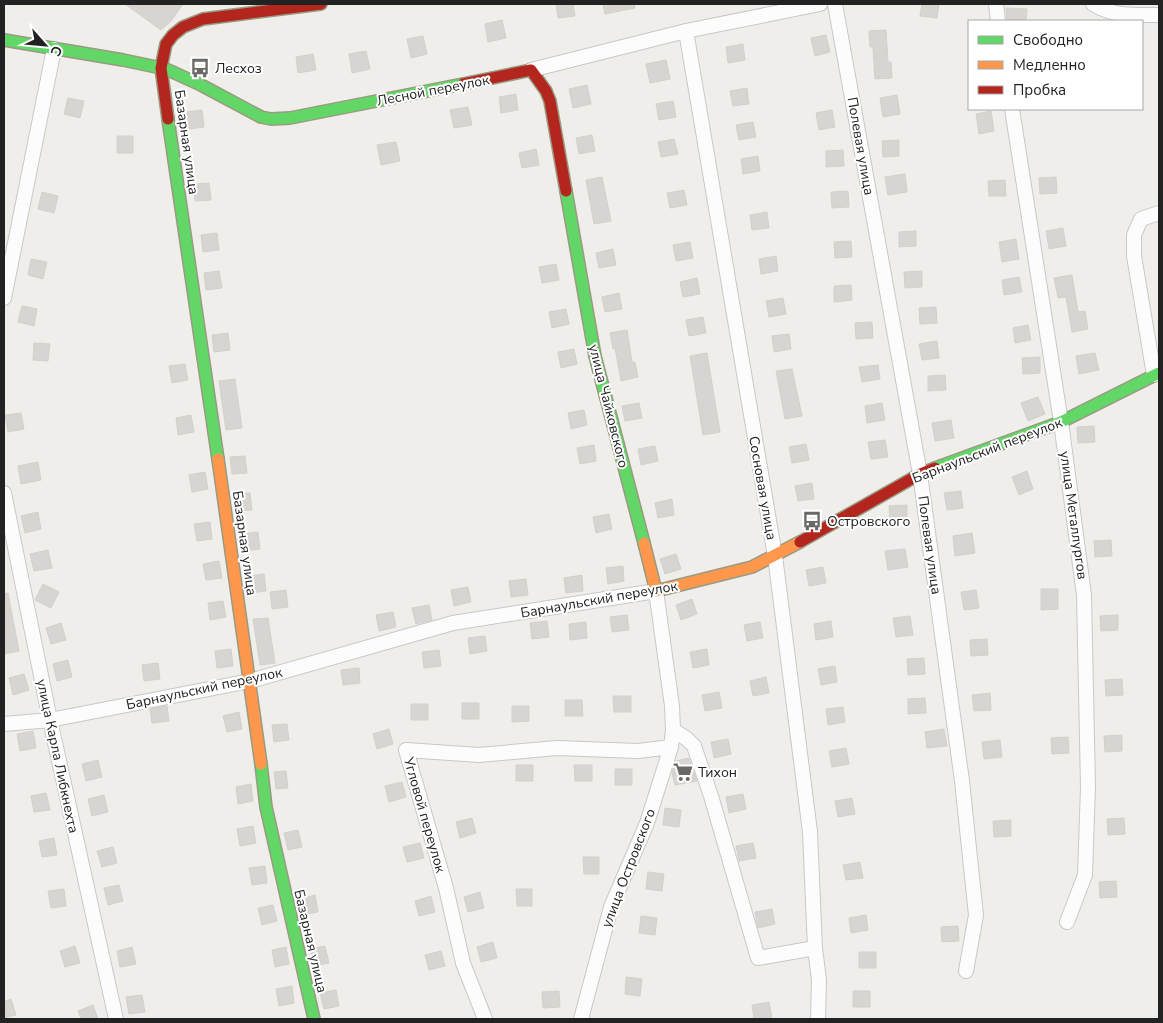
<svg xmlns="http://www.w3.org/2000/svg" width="1163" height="1023" font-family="'Nunito Sans',sans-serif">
	<rect width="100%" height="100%" fill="#f0eeeb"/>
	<path fill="#d7d4d2" stroke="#d3d0cc" d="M125,4H183L171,21L161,30Z
		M556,4H573L575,16L558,18Z
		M603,4H634L635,8L605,14Z
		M922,4H939L937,18L920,16Z
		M1006,8L1027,9L1026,21H1007Z
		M502,20L506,38L488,42L485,24Z
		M886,30L888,62H891L892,78L875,79L873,47H870L869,31Z
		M826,35L830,52L815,56L811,38Z
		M423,36L427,54L411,58L407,39Z
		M743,44L745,60L728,63L726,47Z
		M366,51L370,69L352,73L349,54Z
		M313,54L316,70L298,73L296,57Z
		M666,60L670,79L650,83L646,64Z
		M587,85L591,104L573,108L569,89Z
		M747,88L749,104L733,106L730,91Z
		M516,94L518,110L501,113L499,97Z
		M897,95L900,114L883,117L880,98Z
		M68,98L84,101L80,118L64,114Z
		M673,101L676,117L659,120L656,104Z
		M468,107L472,125L454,128L450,110Z
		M202,110L204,127L189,129L187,112Z
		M832,110L835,127L819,130L816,113Z
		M991,111L994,131L979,134L976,114Z
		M753,122L756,137L739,140L736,125Z
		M592,135L595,151L579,154L576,138Z
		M117,136H133V153H117Z
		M674,139L678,154L661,157L658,142Z
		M899,140V156L883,157L882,141Z
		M396,142L400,161L381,165L377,145Z
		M536,149L539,165L522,168L519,153Z
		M843,150L844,166L826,167V151Z
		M758,156L760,171L743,174L741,159Z
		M905,174L907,192L888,195L885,177Z
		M602,177L611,221L594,224L586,180Z
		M1056,177L1057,193L1040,194L1039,178Z
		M1005,180L1006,196H989L988,181Z
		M209,183L211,200L195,201L193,184Z
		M684,190L687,205L670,208L667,193Z
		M848,191L849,207L832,208L831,192Z
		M42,192L58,196L54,213L38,209Z
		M767,212L769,228L752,230L750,215Z
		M1063,228L1066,246L1049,249L1046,231Z
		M916,231V246L899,247V232Z
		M217,233L219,250L203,252L201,235Z
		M1016,239L1019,259L1002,262L999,242Z
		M851,241L852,257L835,258L834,242Z
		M690,242L693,258L676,261L673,245Z
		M613,249L616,265L599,268L596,253Z
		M776,256L778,271L761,274L759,259Z
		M31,259L47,262L43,279L28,275Z
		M556,264L559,280L542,283L539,267Z
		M219,271L222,288L206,290L204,273Z
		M922,271V287L905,288L904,272Z
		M1072,275L1078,312L1085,311L1088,329L1072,332L1066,297L1058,298L1054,278Z
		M1019,277L1022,292L1004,295L1002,280Z
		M697,278L700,294L683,297L680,282Z
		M851,285L852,300L834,302V286Z
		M619,293L622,309L605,312L602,297Z
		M783,298L786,314L769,317L766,301Z
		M22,306L37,309L34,326L18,322Z
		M936,307L937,323L920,324L919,308Z
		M566,309L569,324L552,328L549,312Z
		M703,317L706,333L689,336L686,320Z
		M872,322L873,338L856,339L855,323Z
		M1028,325L1031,340L1015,343L1013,328Z
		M627,330L632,362H635L638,377L621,381L615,348L613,349L610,333Z
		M228,333L230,350L214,352L212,335Z
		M789,334L791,349L774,352L772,336Z
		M937,341L939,358L922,360L919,344Z
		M34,343L50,344L48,361L33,360Z
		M574,349L577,364L561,368L558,352Z
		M707,353L720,432L703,435L690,356Z
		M1095,353L1099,370L1079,374L1076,356Z
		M1040,357V373L1023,374L1022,358Z
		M185,364L188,380L172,383L169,366Z
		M878,365L880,379L862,382L859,367Z
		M792,369L802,416L785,419L776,371Z
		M945,375L946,390L928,391V376Z
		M235,379L242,428L226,430L219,381Z
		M1038,397L1045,414L1028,421L1021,403Z
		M639,403L642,418L625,421L622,406Z
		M882,403L885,420L867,423L865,406Z
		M584,410L587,425L571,429L568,413Z
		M21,413L24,429L8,432L5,415Z
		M191,415L194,432L178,435L176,418Z
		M951,420L954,438L935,441L932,423Z
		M1094,426L1095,442L1078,443L1077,427Z
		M885,440L888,457L871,459L868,442Z
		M806,444L809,460L792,463L789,447Z
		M594,445L596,461L580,464L577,448Z
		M655,446L658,461L641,465L638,449Z
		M245,456L247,473L232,474L230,457Z
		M38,462L41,480L21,484L18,466Z
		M1027,471L1033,489L1019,495L1012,477Z
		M205,472L208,489L192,492L189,475Z
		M812,483L814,499L798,501L795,486Z
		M961,491L963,508L947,510L944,493Z
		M250,493L252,510L237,511L235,494Z
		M672,499L674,515L658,518L655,503Z
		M907,505V520L890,521L889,506Z
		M38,512L41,529L25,533L21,516Z
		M609,514L612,529L596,533L593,517Z
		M210,522L212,539L197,541L194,524Z
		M258,532L260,549L244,551L242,534Z
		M972,533L975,553L955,556L953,536Z
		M1111,540L1112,556L1095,557L1094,541Z
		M905,549L908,567L888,570L885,551Z
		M48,550L52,568L34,571L30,554Z
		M676,554L681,569L665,574L660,559Z
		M219,561L222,578L206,580L203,564Z
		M623,566L624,581L608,584L606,568Z
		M823,567L826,583L809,586L806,570Z
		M264,574L266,591L251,593L249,576Z
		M582,575L583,591L566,593L564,578Z
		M526,579L528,595L511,597L509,581Z
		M43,584L59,592L51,608L35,600Z
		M468,587L471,602L454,606L451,590Z
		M1041,589H1058V609L1041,610Z
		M286,590L288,607L272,609L270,592Z
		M976,590L979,608L964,610L961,592Z
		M8,593L19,651L4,654V594Z
		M692,599L697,614L681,620L676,605Z
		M223,601L226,617L210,620L208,603Z
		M429,605L432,620L416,624L412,608Z
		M393,612L396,627L379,631L376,615Z
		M627,615L629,630L612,632L610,617Z
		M1118,615V630L1101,631L1100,616Z
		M910,616L913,635L896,637L893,618Z
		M268,618L275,663L260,665L253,619Z
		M547,621L549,637L532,639L530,623Z
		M831,621L833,637L816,640L814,624Z
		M586,622L587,638L570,640L569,624Z
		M760,622L763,638L747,641L744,625Z
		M61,623L66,640L51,644L46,628Z
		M485,636L487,651L470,654L468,638Z
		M987,639L988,655L971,656L970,640Z
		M231,649L233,666L217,668L215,651Z
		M707,649L709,665L693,668L690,652Z
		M439,650L441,666L424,668L422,652Z
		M924,658L925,674L908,675L907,659Z
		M68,660L72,677L57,681L53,664Z
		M158,663L160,679L144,681L142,665Z
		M835,666L837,682L821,685L818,669Z
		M359,668L360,683L343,685L341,670Z
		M24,674L29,690L13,695L9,678Z
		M766,677L769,693L753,696L750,681Z
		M1122,679L1123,695L1106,696L1105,680Z
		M719,692L722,708L705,711L702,695Z
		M990,693L991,710L974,711L972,695Z
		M613,696H631V712H614Z
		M925,698L926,713L908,714V699Z
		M565,700H582L583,716H565Z
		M462,703H479V719H462Z
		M411,704H428V720H411Z
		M167,706L169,721L152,723L150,709Z
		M512,706H529V721L512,722Z
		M843,707L845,722L828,725L826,709Z
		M239,712L242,729L227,732L223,716Z
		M287,724L289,740L274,742L272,725Z
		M389,729L393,744L377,749L373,734Z
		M944,729L947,746L927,748L925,732Z
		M33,731L36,748L20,751L17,734Z
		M1122,735V751L1105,752L1104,736Z
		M1068,737L1069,753L1052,754L1051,738Z
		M728,739L731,754L714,758L711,742Z
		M1000,740L1002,757L984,759L982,742Z
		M846,748L849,764L832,767L829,751Z
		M689,758L697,781L675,785L672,773L676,761Z
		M98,760L102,777L86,781L82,764Z
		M516,765H533V781H516Z
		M574,765H592V781H575Z
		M615,769H632V785H615Z
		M286,771L288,788L276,789L274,772Z
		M402,782L406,797L389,802L385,786Z
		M251,784L253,801L238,804L236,787Z
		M46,793L50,810L34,812L31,796Z
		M743,794L746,809L729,813L726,797Z
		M104,795L108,812L92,816L88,799Z
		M852,798L855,814L838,817L835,801Z
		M665,808L681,810L679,827L663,825Z
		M472,818L476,833L460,838L456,822Z
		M1124,818L1125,834L1108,835L1107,819Z
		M1011,820V836L994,837L993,821Z
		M253,826L256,843L240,846L237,829Z
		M298,830L302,847L288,850L284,833Z
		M54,838L57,855L42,857L39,841Z
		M420,843L424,858L407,862L403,847Z
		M753,843L756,858L739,861L736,846Z
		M113,847L117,863L102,867L97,851Z
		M583,857H599V874H584Z
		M860,862L863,878L846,880L843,865Z
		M265,866L267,883L252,885L249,868Z
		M648,872L664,874L662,891L646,889Z
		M1116,881L1117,897L1100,898L1099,882Z
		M119,885L123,901L108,905L104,888Z
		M64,889L66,906L51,908L48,891Z
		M516,889H532V906H517Z
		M480,892L484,908L468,912L464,897Z
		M315,895L318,912L303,915L300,899Z
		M431,896L435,912L419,916L415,901Z
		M273,905L277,921L262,925L258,908Z
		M772,909L775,924L758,928L755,912Z
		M866,915L868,930L851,933L849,918Z
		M641,916L657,918L655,935L639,933Z
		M958,926L959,941L942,942L941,927Z
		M493,942L497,958L481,962L477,947Z
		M75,946L80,963L65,967L60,951Z
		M325,946L329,963L314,966L310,949Z
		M132,947L136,964L120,967L117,951Z
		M286,947L289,964L275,967L272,950Z
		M441,951L445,966L429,970L425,955Z
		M859,952H876V968H859Z
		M626,977L642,979L640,996L625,994Z
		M292,986L294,1003L279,1006L276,989Z
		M336,990L339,1006L324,1009L320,993Z
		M559,991L560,1007L543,1008L542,992Z
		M853,991H870V1007H853Z
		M142,995L145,1012L129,1014L126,997Z
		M11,999L16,1015L4,1018V1002Z
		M769,1002L772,1017L754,1019L752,1005Z
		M93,1005L98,1019H81L78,1011Z"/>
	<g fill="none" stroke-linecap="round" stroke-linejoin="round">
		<defs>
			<path id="street" d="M835,4L920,474L962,781L976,915L966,971
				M996,4L998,21
				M1093,4C1114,17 1136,15 1159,15
				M686,31L775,556L810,832L815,948L819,980L818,1019
				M531,70L686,31L820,4
				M1012,109L1061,422L1084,595L1088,787L1085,875L1067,922
				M4,298L54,49
				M1154,375L1134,256V235L1141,219L1159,213
				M4,493L50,720L116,1019
				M4,724L50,720L250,681L453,623L656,591L672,706L673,730L671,747L647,823L611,907L581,1019
				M673,730L687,739L694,746L697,755L711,796L758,958L815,948
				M485,1019L463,963L446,888L406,750L479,755L557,748L638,751L671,747"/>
			<path id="fast" d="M4,40L123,60L166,69L201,85L261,117L271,119L290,118L463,84
				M168,119L218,459
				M566,191L595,356L644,543
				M935,468L1061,422L1159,373
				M261,764L266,807L314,1019"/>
			<path id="slow" d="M218,459L261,764
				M644,543L656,591L752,567L800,542"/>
			<path id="jam" d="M463,84L531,70L546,91L550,101L566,191
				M168,119L161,68L166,44L173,35L183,27L203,19L321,4
				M800,542L920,474L935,468"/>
		</defs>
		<use href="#street" stroke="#c9c8c7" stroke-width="16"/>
		<use href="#fast" stroke="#999a82" stroke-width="14"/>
		<use href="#slow" stroke="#999a82" stroke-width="14"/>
		<use href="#jam" stroke="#999a82" stroke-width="14"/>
		<use href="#street" stroke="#fdfcfc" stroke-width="14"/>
		<use href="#fast" stroke="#63d668" stroke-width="11"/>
		<use href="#slow" stroke="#ff974d" stroke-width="11"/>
		<use href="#jam" stroke="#b3261e" stroke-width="11"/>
	</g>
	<defs>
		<symbol id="bus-bare" viewBox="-9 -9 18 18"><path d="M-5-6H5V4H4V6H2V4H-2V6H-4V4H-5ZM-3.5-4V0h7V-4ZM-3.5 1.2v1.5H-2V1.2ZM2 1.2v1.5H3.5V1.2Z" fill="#6a6968" stroke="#fff" stroke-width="2.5" paint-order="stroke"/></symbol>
		<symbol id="supermarket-bare" viewBox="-9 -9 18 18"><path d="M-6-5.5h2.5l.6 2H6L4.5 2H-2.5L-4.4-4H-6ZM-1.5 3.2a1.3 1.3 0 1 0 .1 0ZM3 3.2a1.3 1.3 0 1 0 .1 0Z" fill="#6a6968" stroke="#fff" stroke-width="2.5" paint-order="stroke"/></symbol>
	</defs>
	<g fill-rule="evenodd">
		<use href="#bus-bare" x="186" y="54" width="28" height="28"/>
		<use href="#bus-bare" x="798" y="507" width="28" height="28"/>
		<use href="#supermarket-bare" x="669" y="758" width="28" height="28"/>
	</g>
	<g text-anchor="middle" stroke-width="4" stroke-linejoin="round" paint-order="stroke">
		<g font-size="14" fill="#222" stroke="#fff" text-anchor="start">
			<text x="215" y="73">Лесхоз</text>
			<text x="827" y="526">Островского</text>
			<text x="698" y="777">Тихон</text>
		</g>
		<g font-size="14" fill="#222" stroke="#fff">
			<text transform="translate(433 90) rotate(-11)" y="5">Лесной переулок</text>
			<text transform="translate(187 142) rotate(82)" y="5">Базарная улица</text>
			<text transform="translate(861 146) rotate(80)" y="5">Полевая улица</text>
			<text transform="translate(609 406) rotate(76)" y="5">улица Чайковского</text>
			<text transform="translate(987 450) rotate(-21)" y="5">Барнаульский переулок</text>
			<text transform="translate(763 488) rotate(80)" y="5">Сосновая улица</text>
			<text transform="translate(1074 515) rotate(82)" y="5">улица Металлургов</text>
			<text transform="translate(245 543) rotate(82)" y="5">Базарная улица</text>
			<text transform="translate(930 545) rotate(82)" y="5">Полевая улица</text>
			<text transform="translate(599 599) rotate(-10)" y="5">Барнаульский переулок</text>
			<text transform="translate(204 688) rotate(-12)" y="5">Барнаульский переулок</text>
			<text transform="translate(58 756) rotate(78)" y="5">улица Карла Либкнехта</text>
			<text transform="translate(425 815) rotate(74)" y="5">Угловой переулок</text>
			<text transform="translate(628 868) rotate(-69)" y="5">улица Островского</text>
			<text transform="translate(311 941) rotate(77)" y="5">Базарная улица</text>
		</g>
	</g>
	<rect width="1163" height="1023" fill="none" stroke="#222222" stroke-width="10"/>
	<rect x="968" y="20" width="175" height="90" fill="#ffffff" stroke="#a7a7a7"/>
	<rect x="978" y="36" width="25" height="8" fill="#63d668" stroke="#a7a7a7"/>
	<text x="1013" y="45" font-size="15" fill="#222222">Свободно</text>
	<rect x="978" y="61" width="25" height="8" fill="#ff974d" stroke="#a7a7a7"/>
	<text x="1013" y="70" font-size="15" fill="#222222">Медленно</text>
	<rect x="978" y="86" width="25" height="8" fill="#b3261e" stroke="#a7a7a7"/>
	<text x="1013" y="95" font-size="15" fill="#222222">Пробка</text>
	<g transform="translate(45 45) rotate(117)" stroke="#ffffff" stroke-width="4" paint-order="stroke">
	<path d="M0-4L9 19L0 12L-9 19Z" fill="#222222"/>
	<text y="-8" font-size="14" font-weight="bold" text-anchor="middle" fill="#222222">С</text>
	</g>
</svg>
